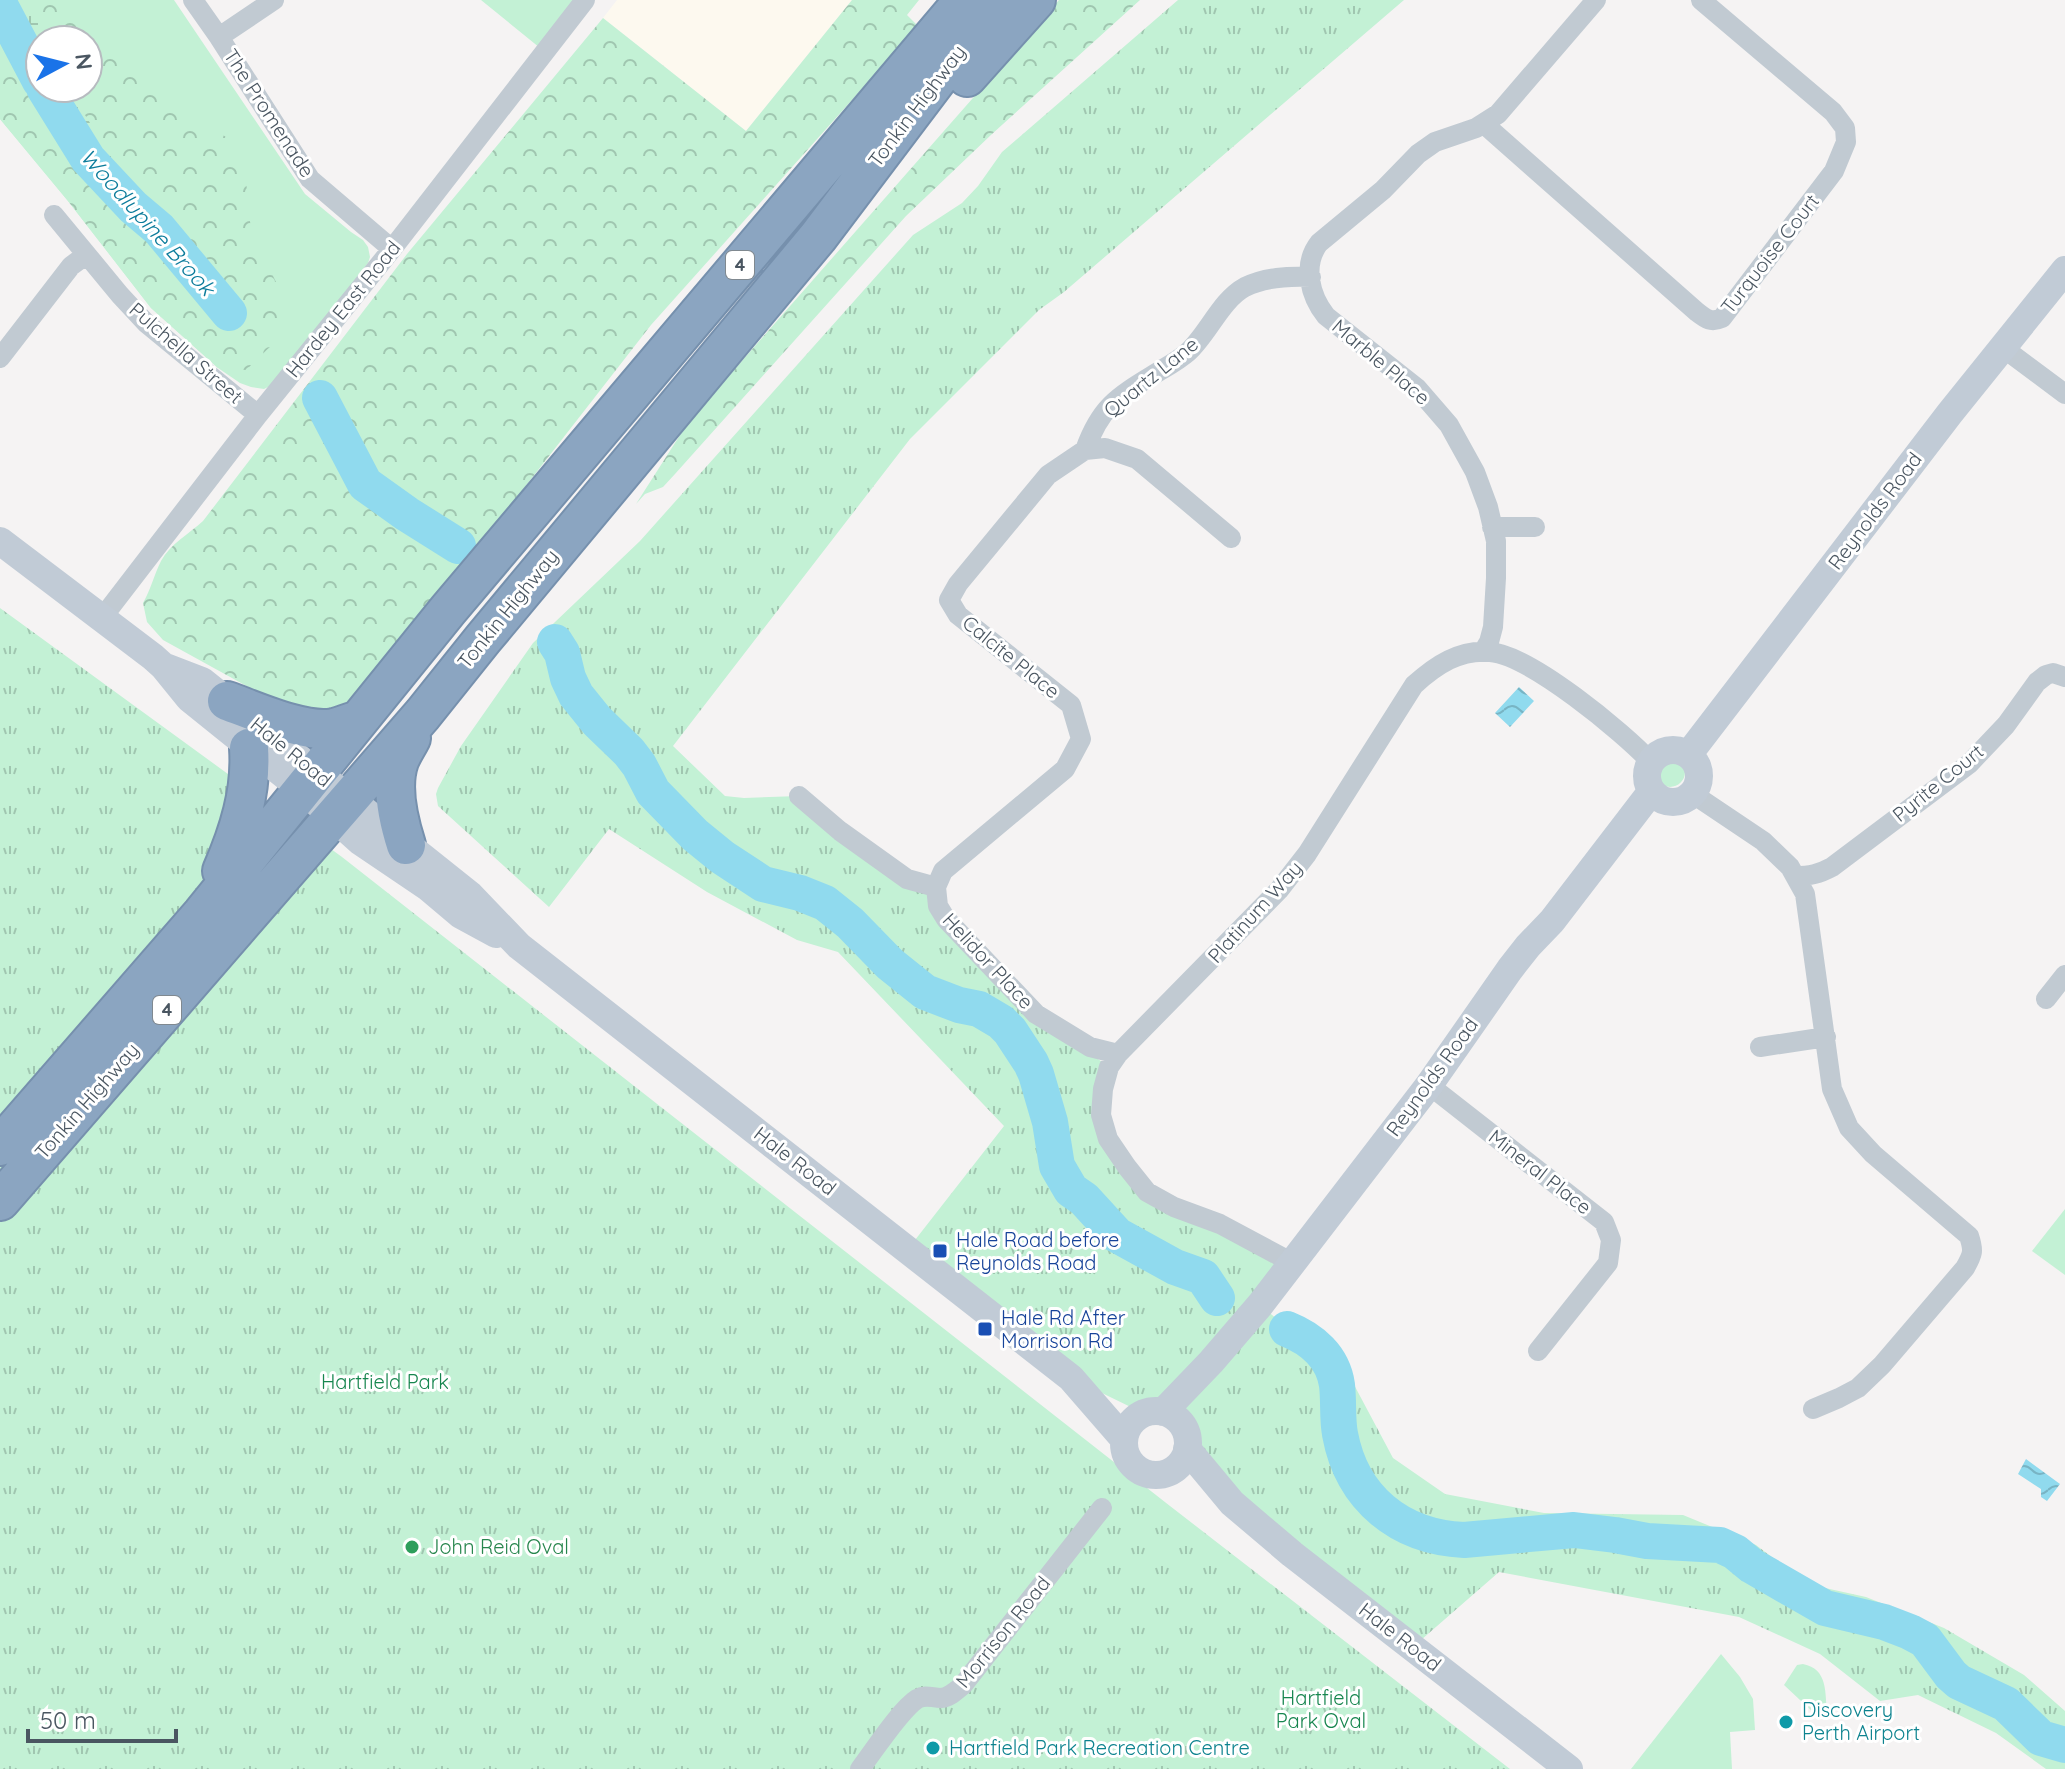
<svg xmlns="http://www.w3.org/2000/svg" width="2065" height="1769" font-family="Quicksand,sans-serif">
	<defs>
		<pattern id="forest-crowns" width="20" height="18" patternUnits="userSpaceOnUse" patternTransform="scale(2)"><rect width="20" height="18" fill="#c3f1d5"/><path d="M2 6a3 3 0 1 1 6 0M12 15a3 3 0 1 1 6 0" fill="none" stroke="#a0c6b0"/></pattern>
		<pattern id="wetland-marsh" width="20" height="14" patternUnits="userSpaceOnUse" patternTransform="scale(2)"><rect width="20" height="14" fill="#c3f1d5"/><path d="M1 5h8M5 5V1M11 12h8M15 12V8" fill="none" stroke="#a0c6b0"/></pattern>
		<pattern id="park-tufts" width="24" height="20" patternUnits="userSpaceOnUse" patternTransform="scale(2)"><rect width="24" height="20" fill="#c3f1d5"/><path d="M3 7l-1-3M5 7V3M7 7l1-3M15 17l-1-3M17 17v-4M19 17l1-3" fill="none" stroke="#a0c6b0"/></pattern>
		<pattern id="water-waves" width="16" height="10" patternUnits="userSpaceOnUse" patternTransform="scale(2)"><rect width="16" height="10" fill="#90daee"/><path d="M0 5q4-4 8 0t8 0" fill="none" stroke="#78b4c4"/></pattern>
	</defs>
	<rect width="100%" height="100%" fill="#f5f3f3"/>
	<path fill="#fdf9ef" d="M617,0H852L746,131L603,18Z"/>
	<path fill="#c3f1d5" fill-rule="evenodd" d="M0,0H174L305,194L351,232L363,240L368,247L370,257L368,263L278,382L264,389L251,387L240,383L218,368L151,308L68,201L0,119ZM40,40H88V88H40Z
		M481,0H585L545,52Z
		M1655 772a15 15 0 1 1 30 0a15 15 0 1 1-30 0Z
		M2065,1209V1275L2032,1251Z
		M1721,1654L1740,1677L1753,1699L1755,1730L1730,1732L1732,1769H1631Z
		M1803,1664C1828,1669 1825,1692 1827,1713L1816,1715L1784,1685L1797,1665Z"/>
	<path fill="url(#forest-crowns)" fill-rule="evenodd" d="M0,0H53L159,96L184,121L230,138L245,170L250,222L260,250L280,290L283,318L274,343L246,370L218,368L151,308L68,201L0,119ZM40,40H88V88H40Z
		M852,0H919L907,15L918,26L651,325L367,690L336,714L290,710L163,640L147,622L143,603C151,589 154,575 161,561C170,544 189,534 203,521L407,254L603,18L746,131Z
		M1059,0H1140L992,134L906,216L675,474L663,487L645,494L636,504L689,421Z"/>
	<path fill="url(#wetland-marsh)" d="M0,0H24L49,40H40V88H75L85,115L119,169L200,252L218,273L236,301L218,307L162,252L118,216L82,166L0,29Z"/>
	<path fill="url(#park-tufts)" d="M1178,0H1404L1064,292L1039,310L910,439L673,746L725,796L744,798L799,796L936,887L938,906L1036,1014L1109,1067L1101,1115L1147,1191L1291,1262L1260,1305L1352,1381L1393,1458L1445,1494L1544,1513L1683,1515L1756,1545L1807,1584L1866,1597L1944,1628L2024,1675L2065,1711V1769H2046L1996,1733L1918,1695L1880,1701L1820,1654L1739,1617L1499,1572L1413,1647L1292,1554L1187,1439C1181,1418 1164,1408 1143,1413L1071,1378L908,1249L1004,1126L838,952L797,940L707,892L609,829L549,907L438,806L436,794L438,788L461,746L533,643L640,541L913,235L962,203L978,186L1002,152Z
		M0,608L342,857L1170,1506L1510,1769H0Z"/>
	<path fill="url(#water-waves)" d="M1519,687L1534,701L1510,727L1495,713Z
		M2026,1459L2060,1484L2047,1501L2041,1497V1489L2018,1474Z"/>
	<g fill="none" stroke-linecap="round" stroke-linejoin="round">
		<path stroke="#90daee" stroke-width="36" d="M0,5L40,81
			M44,88L88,159L133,207L159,229L229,313
			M320,398L365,484L407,514L458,546
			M555,642L562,653L568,678L576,695L597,721L629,752L639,765L653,792L695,835L722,857L763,884L800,893L825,903L850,923L890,964L925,992L959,1005L979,1009L1001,1022L1010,1031L1031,1063L1036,1074L1050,1122L1057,1166L1071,1190L1084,1199L1117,1235L1175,1267L1203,1277L1217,1298
			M1287,1329C1312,1339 1333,1357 1337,1385C1339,1402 1337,1418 1340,1434C1352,1499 1400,1537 1464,1540L1574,1530L1615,1535L1647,1541L1720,1545L1735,1552L1752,1566L1825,1608L1884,1622L1910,1632L1925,1640L1951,1675L1959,1682L2006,1704L2041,1738L2065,1745"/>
		<defs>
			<path id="highway" d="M967,77L1036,0
				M227,701C255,711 305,734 334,728C342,726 351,722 359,720
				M406,845C398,820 390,787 399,761C402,753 407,746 411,738
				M222,871C239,832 252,791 249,748
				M0,1146L202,914L448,610L964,0
				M0,1201L423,714L483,639L818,237L997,0"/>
		</defs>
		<use href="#highway" stroke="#7690ad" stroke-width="42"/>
		<path stroke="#c1cad2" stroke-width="20" d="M193,0L219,37L310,179L392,249
			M219,37L274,0
			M1484,124L1697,312C1706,319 1711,323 1722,318L1834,171L1846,142L1845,128L1833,112L1701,0
			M54,215L120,295L146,323L258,415
			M2002,347L2065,394
			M0,358L71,266L86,255
			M1085,450C1101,405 1119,396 1158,372C1168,366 1179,360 1188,352C1208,334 1221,300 1245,287C1265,277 1288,276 1311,277
			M1492,527H1535
			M102,618L258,415L392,249L585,0
			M1483,652L1489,642L1493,627L1496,578V541L1488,507L1475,472L1449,425L1417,388L1326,316C1310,296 1302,265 1319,243L1383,190L1418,154L1435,142L1476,128L1498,114L1596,0
			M1693,794L1763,841L1790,867L1805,894L1832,1089L1849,1128L1873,1154L1969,1236C1974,1251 1973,1254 1965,1268L1882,1365L1858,1388L1839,1398L1813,1409
			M799,796L840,831L907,879L936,887L938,906L946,919L1036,1014L1090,1047L1118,1054
			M1795,876C1810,876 1819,874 1832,867L1969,764L2006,725L2037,682L2046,675L2053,673L2065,677
			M936,887L943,871L1065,769L1081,739L1071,705L958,615L949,600L958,584L1048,475L1085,450L1105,448L1137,459L1231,538
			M2046,999L2065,975
			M1760,1047L1826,1037
			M1429,1085L1604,1222L1611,1240L1608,1263L1538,1351
			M1291,1262L1220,1224L1174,1207L1147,1192L1127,1167L1108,1139L1101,1115L1103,1089L1109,1067L1118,1054L1279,890L1307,854L1414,685C1436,665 1460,649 1490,652C1530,655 1623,732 1651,762
			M860,1769C873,1752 900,1710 917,1699C926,1694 932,1698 941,1698C950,1697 957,1690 963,1685L1102,1508"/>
		<path stroke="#c1cbd6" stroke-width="28" d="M0,541L153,657L163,666L189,698L303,790L361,842L429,888L461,915L496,934
			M163,666L202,681L470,895L519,946L1071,1378L1124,1439
			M1647 776a26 26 0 1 1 52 0a26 26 0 1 1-52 0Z
			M1688,755L1950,413L2065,270
			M1124 1443a32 32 0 1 1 64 0a32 32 0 1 1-64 0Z
			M1163,1412L1211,1362L1260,1305L1429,1085L1510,969L1528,946L1552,921L1651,792
			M1187,1449L1232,1503L1292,1554L1569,1769"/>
		<use href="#highway" stroke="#8ba5c1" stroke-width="38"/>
	</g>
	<g fill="#1a4fb4" stroke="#fff" stroke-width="3">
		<rect x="932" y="1243" width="16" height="16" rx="4"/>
		<rect x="977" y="1321" width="16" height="16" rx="4"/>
	</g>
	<circle fill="#2e9e5b" stroke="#fff" stroke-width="3" cx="412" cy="1547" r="8"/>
	<g fill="#0f9aa8" stroke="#fff" stroke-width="3">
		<circle cx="1786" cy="1722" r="8"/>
		<circle cx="933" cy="1748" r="8"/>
	</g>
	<g text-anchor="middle" stroke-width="6" stroke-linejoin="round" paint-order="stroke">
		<g fill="#fff" stroke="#808990" stroke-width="2">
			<rect x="726" y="251" width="28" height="28" rx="6"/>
			<rect x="153" y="996" width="28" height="28" rx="6"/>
		</g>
		<g font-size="18" font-weight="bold" fill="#4a5661">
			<text x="740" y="271">4</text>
			<text x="167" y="1016">4</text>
		</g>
		<g font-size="20" fill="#4a5661" stroke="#fff">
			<text transform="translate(917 106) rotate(-53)" y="7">Tonkin Highway</text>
			<text transform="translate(269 113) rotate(57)" y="7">The Promenade</text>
			<text transform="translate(1770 254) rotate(-52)" y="7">Turquoise Court</text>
			<text transform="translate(343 309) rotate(-51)" y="7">Hardey East Road</text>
			<text transform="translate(186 353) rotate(41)" y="7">Pulchella Street</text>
			<text transform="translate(1381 362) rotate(40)" y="7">Marble Place</text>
			<text transform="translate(1151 377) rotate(-39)" y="7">Quartz Lane</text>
			<text transform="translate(1875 511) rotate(-53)" y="7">Reynolds Road</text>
			<text transform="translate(508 609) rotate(-51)" y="7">Tonkin Highway</text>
			<text transform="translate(1011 657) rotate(39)" y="7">Calcite Place</text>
			<text transform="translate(291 752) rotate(39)" y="7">Hale Road</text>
			<text transform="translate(1938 783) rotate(-39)" y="7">Pyrite Court</text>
			<text transform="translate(1255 912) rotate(-48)" y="7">Platinum Way</text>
			<text transform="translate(988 961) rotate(47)" y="7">Helidor Place</text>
			<text transform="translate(1432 1077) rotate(-54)" y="7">Reynolds Road</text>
			<text transform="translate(87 1101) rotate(-49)" y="7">Tonkin Highway</text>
			<text transform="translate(795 1161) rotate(38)" y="7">Hale Road</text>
			<text transform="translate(1540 1172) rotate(38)" y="7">Mineral Place</text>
			<text transform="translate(1003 1632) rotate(-51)" y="7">Morrison Road</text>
			<text transform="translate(1400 1637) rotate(38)" y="7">Hale Road</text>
		</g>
		<g font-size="20" fill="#164399" stroke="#fff" text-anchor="start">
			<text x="956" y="1247">Hale Road before<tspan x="956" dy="23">Reynolds Road</tspan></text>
			<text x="1001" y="1325">Hale Rd After<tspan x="1001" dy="23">Morrison Rd</tspan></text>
		</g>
		<g font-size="20" fill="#17864f" stroke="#fff">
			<text x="385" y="1389">Hartfield Park</text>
			<text x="1321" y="1705">Hartfield<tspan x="1321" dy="23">Park Oval</tspan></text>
		</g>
		<g font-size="20" fill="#27864d" stroke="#fff" text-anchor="start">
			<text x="428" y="1554">John Reid Oval</text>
		</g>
		<g font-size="20" fill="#0d838f" stroke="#fff" text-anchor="start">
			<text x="1802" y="1717">Discovery<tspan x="1802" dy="23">Perth Airport</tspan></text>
			<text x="949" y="1755">Hartfield Park Recreation Centre</text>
		</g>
		<g font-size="22" font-style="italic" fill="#0c7c9b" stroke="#fff">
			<text transform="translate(148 222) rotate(48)" y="8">Woodlupine Brook</text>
		</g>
	</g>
	<g transform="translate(64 64) rotate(83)"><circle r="38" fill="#ffffff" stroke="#b7bbc0" stroke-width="2"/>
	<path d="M0-6L14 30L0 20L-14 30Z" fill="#1a73e8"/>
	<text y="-12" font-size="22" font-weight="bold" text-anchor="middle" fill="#4a5661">N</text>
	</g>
	<path d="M28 1729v12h148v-12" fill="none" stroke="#4a5661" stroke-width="4"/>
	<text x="40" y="1729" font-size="24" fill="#4a5661" stroke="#ffffff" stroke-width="6" paint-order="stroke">50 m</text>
</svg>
